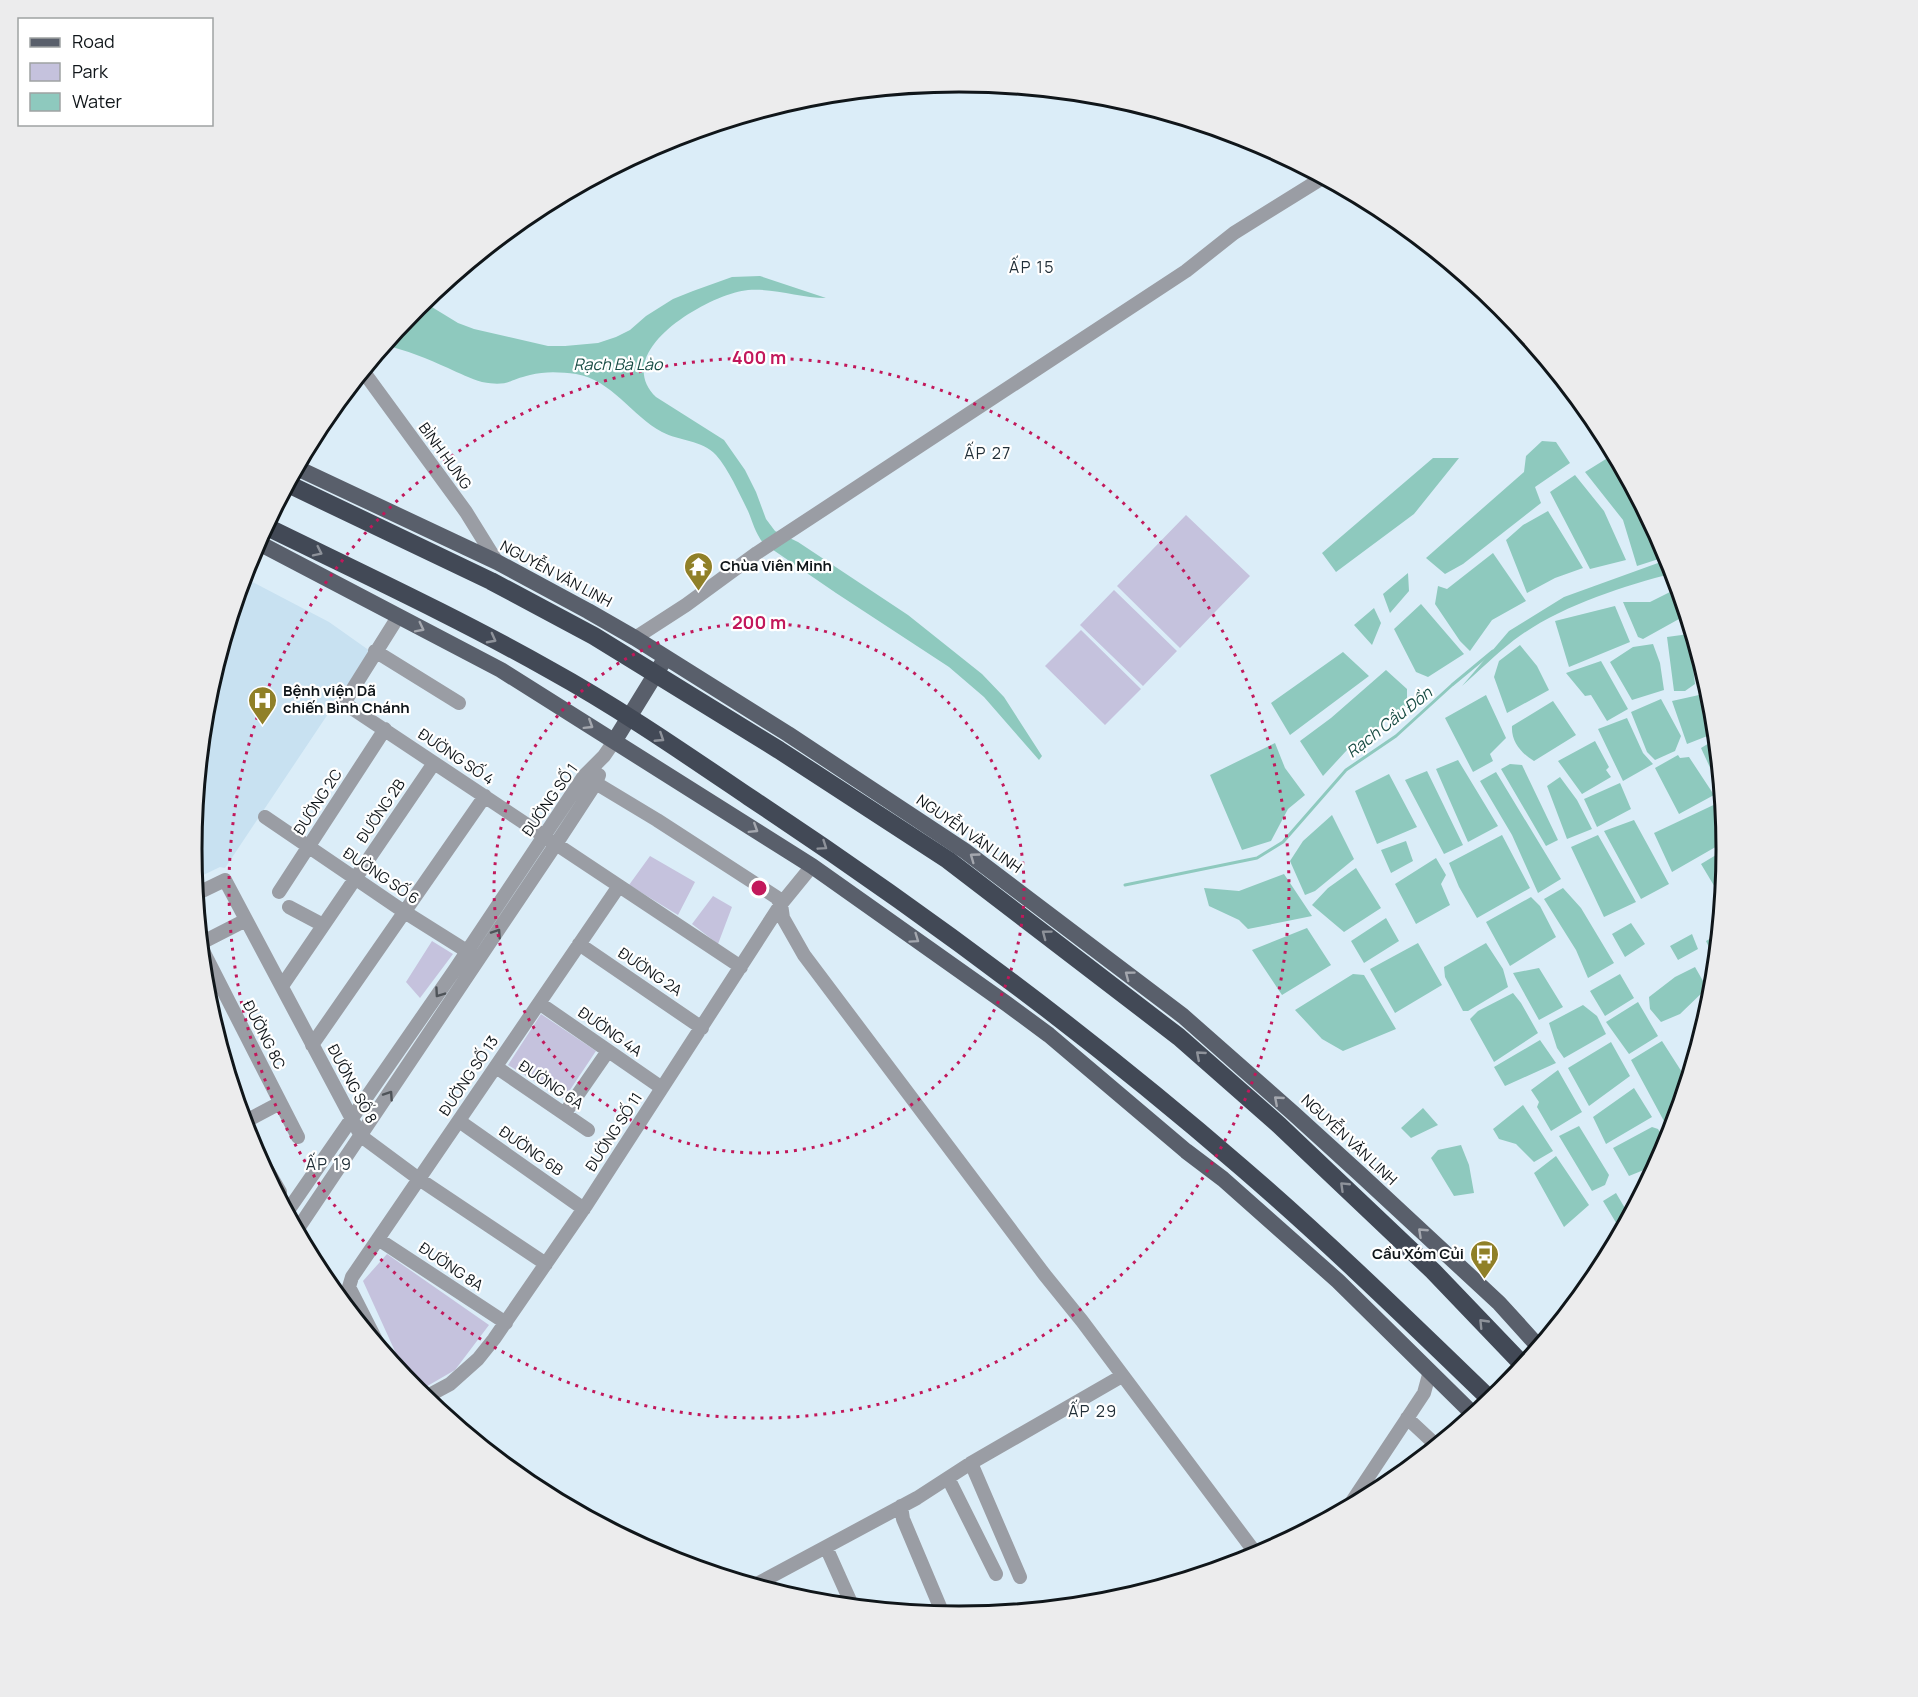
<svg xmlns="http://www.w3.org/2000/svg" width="1918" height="1697" font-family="Manrope,sans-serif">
	<rect width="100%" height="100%" fill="#dbedf8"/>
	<path fill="#c8e1f1" d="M243,577L329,622L370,651L225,868L220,867L195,879L192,848L206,698Z"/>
	<path fill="#c5c2dd" d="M1186,515L1250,576L1180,648L1117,586Z
		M1114,590L1177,651L1143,686L1080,625Z
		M1081,630L1141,689L1105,725L1045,666Z
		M650,856L695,882L678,915L629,885Z
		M713,896L732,907L718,944L692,924Z
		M432,941L453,954L420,998L406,982Z
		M541,1014L596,1051L564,1099L508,1065Z
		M387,1254L489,1325L455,1370L417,1392L409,1382L363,1281Z"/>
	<path fill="#8ec9be" d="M760,276L826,298C800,298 774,288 748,290C709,294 609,351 656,397L724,440L745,470L756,492L766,519L775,531L798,542L908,615L982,674L1004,697L1042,756L1039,760L984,697L949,667L836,593L763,543C755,532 753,523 748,511C739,493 729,470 716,455C702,440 679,441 662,432C632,416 612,380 576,374C561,372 545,371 530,375C508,380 508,387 482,382C471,379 459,373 448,368C428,359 406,350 384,345L422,301L458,323L474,329L548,346H565L598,343L616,337L630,330L646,316L673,299L693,291L732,277Z
		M1542,441L1556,442L1570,463L1535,487L1541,503L1463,564L1445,574L1426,558L1524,472L1526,456Z
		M1614,454L1668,555V556L1637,566L1623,520L1585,472Z
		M1433,458H1459L1414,514L1336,572L1322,553Z
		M1575,475L1604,511L1626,560L1590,569L1550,492Z
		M1548,511L1583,568L1555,578L1527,593L1506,540L1523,525Z
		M1493,553L1526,601L1492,620L1470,651L1460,641L1435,604L1438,586L1447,589Z
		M1669,559L1674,573C1620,587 1558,607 1514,640C1496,654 1479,671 1462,686L1509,631L1564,597Z
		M1408,573L1409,591L1390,613L1383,594Z
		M1670,592L1680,593L1685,612L1679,619L1643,639L1638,637L1623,602H1650Z
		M1421,604L1464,654L1428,677L1416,672L1394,629Z
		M1615,606L1630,642L1569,667L1555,621Z
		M1374,608L1381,623L1372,645L1354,625Z
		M1689,634L1695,684L1685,691H1674L1667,637Z
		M1653,644L1660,663L1664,690L1632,700L1610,662L1633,647Z
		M1520,645L1537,666L1549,690L1507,713L1494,677L1499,661Z
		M1696,647L1712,699V701C1703,686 1695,665 1696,647Z
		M1343,652L1369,676L1290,735L1271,703Z
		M1601,661L1628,709L1607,721L1591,695L1585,696L1566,673Z
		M1386,670L1407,689V706L1347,750L1323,776L1300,741L1331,718Z
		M1486,695L1506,738L1490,754L1493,761L1473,772L1445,718Z
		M1699,695L1709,710L1713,711L1715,733L1687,744L1672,701Z
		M1661,699L1681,736L1675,751L1655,760L1647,752L1631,712Z
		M1553,701L1576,735L1534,761C1522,754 1511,742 1512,726Z
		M1627,718L1643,753L1653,764L1623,781L1598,729Z
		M1716,739L1719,772L1713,774L1701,748Z
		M1595,741L1609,767L1606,770L1611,777L1582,794L1558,761Z
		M1275,743L1285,768L1305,795L1288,809L1271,841L1242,850L1210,775Z
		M1678,755L1680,758L1689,757L1714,795L1679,814L1655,768Z
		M1458,760L1498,826L1468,842L1436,769Z
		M1510,764L1522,765L1558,840L1546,846L1501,769Z
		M1427,771L1463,845L1444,854L1405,780Z
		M1496,772L1561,879L1538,893L1512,835L1480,781Z
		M1389,774L1417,827L1377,844L1355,791Z
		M1560,777L1577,800L1592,829L1567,839L1547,786Z
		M1620,783L1631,809L1597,827L1584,799Z
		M1722,801L1726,841L1672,872L1654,833Z
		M1332,815L1354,859L1315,891L1305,895L1290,861L1303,841Z
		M1634,820L1669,884L1641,899L1604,831Z
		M1502,835L1530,888L1477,918L1459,887L1449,863Z
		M1598,835L1636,902L1604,917L1571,847Z
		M1406,841L1413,861L1391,873L1381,850Z
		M1726,849L1722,899L1701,864Z
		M1436,858L1446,875L1441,884L1450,905L1416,924L1395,884Z
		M1356,868L1381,908L1344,932L1312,905L1328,888Z
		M1284,874L1312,916L1248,929L1239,920L1209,906L1204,888L1239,891Z
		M1563,888L1581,908L1614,963L1588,978L1576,950L1544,899Z
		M1531,897L1540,906L1556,937L1510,966L1486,922Z
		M1386,918L1399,941L1364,963L1351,941Z
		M1631,923L1645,944L1625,957L1612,934Z
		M1307,928L1331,965L1282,995L1252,950Z
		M1692,934L1698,949L1678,960L1670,946Z
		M1718,934V935L1715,960L1706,941Z
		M1418,943L1442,985L1395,1013L1370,969Z
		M1486,943L1503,969L1508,987L1468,1011H1463L1445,977L1444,967Z
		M1695,967L1707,988L1680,1014L1661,1022L1650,1009L1649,997L1675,977Z
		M1539,968L1563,1007L1539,1020L1513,973Z
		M1353,974L1364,975L1396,1029L1343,1051L1322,1039L1295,1010Z
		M1620,974L1634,998L1605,1016L1590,991Z
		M1513,993L1521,1003L1538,1033L1494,1062L1470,1019L1478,1011Z
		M1638,1002L1658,1036L1629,1054L1606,1022Z
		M1583,1005L1597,1016L1606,1034L1564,1058L1557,1048L1549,1023Z
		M1540,1040L1556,1063L1505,1086L1494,1067Z
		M1662,1041L1687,1080L1676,1117L1665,1123L1631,1060Z
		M1611,1042L1630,1076L1589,1106L1568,1068Z
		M1558,1070L1582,1112L1551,1131L1537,1107L1539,1102L1531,1090Z
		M1634,1088L1652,1117L1606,1144L1593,1117Z
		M1523,1105L1553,1151L1534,1162L1516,1144L1499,1139L1493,1129Z
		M1423,1108L1438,1125L1411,1138L1401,1128Z
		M1579,1126L1609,1175L1605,1185L1592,1191L1559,1136Z
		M1652,1127L1658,1129L1667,1144L1656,1165L1629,1176L1613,1148Z
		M1461,1145L1469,1165L1474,1193L1454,1196L1431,1158L1438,1150Z
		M1556,1156L1589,1205L1564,1227L1534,1173Z
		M1616,1193L1629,1215L1621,1231L1603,1201Z"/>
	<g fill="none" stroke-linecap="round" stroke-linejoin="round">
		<path stroke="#8ec9be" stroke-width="3" d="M1125,885L1257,858L1283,842L1346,770L1396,736L1452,685L1493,651"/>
		<path stroke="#9a9da4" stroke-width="14" d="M363,371L466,512L497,562
			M398,617L344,703L741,967
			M635,638L686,605L757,553L1186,271L1234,233L1324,177
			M375,651L459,703
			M584,776L657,820L776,897L781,904L783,918L804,955L1044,1274L1082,1321L1257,1555
			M265,817L403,911L473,955
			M279,892L385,729
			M196,894L225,880L361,1136L419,1179L546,1264
			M289,907L323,925
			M201,943L246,920
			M579,944L702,1028
			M201,947L298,1137
			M282,986L434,763
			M539,1003L662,1088
			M312,1045L485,796
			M496,1067L588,1130
			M239,1106L247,1120
			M565,1113L608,1051
			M459,1121L584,1209
			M244,1122L280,1103
			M249,1138L280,1192
			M287,1212L456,968L584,776L604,756L615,740
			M297,1230L556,844L596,783L599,775
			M378,1239L506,1323
			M379,1346L349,1287L352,1277L619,886
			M424,1398L450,1384L478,1359L494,1339L587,1204L781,904L812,866
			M1407,1418L1436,1445
			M971,1463L1020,1577
			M948,1478L996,1574
			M901,1506L903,1519L943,1614
			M1349,1506L1424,1393L1430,1371
			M826,1547L852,1605
			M755,1585L917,1498L971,1463L1122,1376"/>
		<path stroke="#595f6b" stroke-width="16" d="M297,468L497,562L588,611L635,638L788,734L965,851L1183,1016L1293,1113L1360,1174L1499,1303L1538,1346
			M257,542L501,670L812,866L1007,1004L1049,1035L1186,1151L1223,1179L1338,1281L1473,1414
			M615,740L663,662"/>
		<path stroke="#424956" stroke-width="18" d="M288,484L491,581L594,636L779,750L948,860L1179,1037L1279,1125L1433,1271L1523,1365
			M265,526C361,573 458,618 550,670C619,708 684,753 749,797C920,910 1085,1032 1241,1167C1327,1241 1409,1321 1491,1400"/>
	</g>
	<defs><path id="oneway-chevron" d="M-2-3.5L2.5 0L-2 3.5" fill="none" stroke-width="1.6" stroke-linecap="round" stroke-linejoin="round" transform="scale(1.5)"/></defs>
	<g stroke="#8e929a">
		<use href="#oneway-chevron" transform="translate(318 552) rotate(26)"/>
		<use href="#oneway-chevron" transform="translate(492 639) rotate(28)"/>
		<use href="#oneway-chevron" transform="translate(660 738) rotate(33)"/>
		<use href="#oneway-chevron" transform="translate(823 846) rotate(34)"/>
		<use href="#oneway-chevron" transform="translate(1046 934) rotate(-143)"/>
		<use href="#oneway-chevron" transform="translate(1200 1055) rotate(-139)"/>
		<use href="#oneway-chevron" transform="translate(1344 1186) rotate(-136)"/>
		<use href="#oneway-chevron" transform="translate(1483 1323) rotate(-134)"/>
	</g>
	<g stroke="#a4a7ae">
		<use href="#oneway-chevron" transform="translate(420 628) rotate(27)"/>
		<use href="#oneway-chevron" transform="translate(589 725) rotate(32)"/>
		<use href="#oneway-chevron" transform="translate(754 829) rotate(32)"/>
		<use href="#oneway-chevron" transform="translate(974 857) rotate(-144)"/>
		<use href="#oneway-chevron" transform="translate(915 939) rotate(35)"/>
		<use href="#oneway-chevron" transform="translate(1129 975) rotate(-143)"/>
		<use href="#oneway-chevron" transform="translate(1278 1100) rotate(-139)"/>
		<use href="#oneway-chevron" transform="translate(1422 1232) rotate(-137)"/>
	</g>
	<g stroke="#4e5358">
		<use href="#oneway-chevron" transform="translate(497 933) rotate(-56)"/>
		<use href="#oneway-chevron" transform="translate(439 993) rotate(125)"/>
		<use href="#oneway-chevron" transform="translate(389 1095) rotate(-56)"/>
	</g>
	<g fill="none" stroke="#c2185b" stroke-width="3" stroke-dasharray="3 6">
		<circle cx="759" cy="888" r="265"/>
		<circle cx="759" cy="888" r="530"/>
	</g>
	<defs>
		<symbol id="temple-pin" viewBox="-11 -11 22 30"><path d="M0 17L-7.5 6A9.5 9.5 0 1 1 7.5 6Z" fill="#908028" stroke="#fff"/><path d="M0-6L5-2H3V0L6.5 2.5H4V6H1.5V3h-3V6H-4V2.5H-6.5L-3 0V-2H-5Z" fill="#fff"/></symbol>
		<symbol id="hospital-pin" viewBox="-11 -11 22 30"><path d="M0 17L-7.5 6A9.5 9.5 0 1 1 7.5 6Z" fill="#908028" stroke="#fff"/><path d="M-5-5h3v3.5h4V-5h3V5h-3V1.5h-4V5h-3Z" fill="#fff"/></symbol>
		<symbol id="bus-pin" viewBox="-11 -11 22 30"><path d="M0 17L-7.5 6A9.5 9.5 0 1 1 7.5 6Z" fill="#908028" stroke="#fff"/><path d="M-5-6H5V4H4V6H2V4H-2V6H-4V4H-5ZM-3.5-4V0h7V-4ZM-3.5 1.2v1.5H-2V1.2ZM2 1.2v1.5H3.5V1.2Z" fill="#fff"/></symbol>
	</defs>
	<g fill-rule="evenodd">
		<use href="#temple-pin" x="682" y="550" width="33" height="45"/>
		<use href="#hospital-pin" x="246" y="684" width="33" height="45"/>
		<use href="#bus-pin" x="1468" y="1238" width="33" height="45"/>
	</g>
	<g text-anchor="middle" stroke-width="4.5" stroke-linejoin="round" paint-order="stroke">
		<g font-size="15" fill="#10161a" stroke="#fff">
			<text transform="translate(445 456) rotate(54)" y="5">BÌNH HƯNG</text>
			<text transform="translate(556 574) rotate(28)" y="5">NGUYỄN VĂN LINH</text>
			<text transform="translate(456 757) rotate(34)" y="5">ĐƯỜNG SỐ 4</text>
			<text transform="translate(550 800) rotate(-55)" y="5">ĐƯỜNG SỐ 1</text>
			<text transform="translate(318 802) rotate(-57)" y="5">ĐƯỜNG 2C</text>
			<text transform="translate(381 811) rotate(-56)" y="5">ĐƯỜNG 2B</text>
			<text transform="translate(969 834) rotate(35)" y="5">NGUYỄN VĂN LINH</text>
			<text transform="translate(381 876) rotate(34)" y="5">ĐƯỜNG SỐ 6</text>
			<text transform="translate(650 972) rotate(34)" y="5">ĐƯỜNG 2A</text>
			<text transform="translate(610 1032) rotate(35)" y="5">ĐƯỜNG 4A</text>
			<text transform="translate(264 1035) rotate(63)" y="5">ĐƯỜNG 8C</text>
			<text transform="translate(469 1076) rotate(-56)" y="5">ĐƯỜNG SỐ 13</text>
			<text transform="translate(352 1084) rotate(62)" y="5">ĐƯỜNG SỐ 8</text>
			<text transform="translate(551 1085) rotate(34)" y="5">ĐƯỜNG 6A</text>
			<text transform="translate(614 1132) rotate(-57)" y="5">ĐƯỜNG SỐ 11</text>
			<text transform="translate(1349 1140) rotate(43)" y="5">NGUYỄN VĂN LINH</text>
			<text transform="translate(531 1151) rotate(35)" y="5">ĐƯỜNG 6B</text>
			<text transform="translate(451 1267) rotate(34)" y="5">ĐƯỜNG 8A</text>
		</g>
		<g font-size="15" font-weight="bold" fill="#10161a" stroke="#fff" text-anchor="start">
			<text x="720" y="571">Chùa Viên Minh</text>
			<text x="283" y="696">Bệnh viện Dã<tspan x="283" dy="17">chiến Bình Chánh</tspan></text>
			<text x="1464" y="1259" text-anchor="end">Cầu Xóm Củi</text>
		</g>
		<g font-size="16" letter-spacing="1.5" fill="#223039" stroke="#fff">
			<text x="1032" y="273">ẤP 15</text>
			<text x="988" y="459">ẤP 27</text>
			<text x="329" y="1170">ẤP 19</text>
			<text x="1093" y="1417">ẤP 29</text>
		</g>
		<g font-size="16" font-style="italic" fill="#184c44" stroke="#fff">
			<text x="618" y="370">Rạch Bà Lào</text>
			<text transform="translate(1389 722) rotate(-38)" y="6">Rạch Cầu Đồn</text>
		</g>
	</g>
	<path d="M0 0H1918V1697H0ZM202 849a757 757 0 1 1 1514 0a757 757 0 1 1-1514 0Z" fill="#ececed" fill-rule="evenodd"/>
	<path fill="none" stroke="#10161a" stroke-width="3" d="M202 849a757 757 0 1 1 1514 0a757 757 0 1 1-1514 0Z"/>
	<circle cx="759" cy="888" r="9" fill="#c2185b" stroke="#fff" stroke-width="3"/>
	<g font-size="18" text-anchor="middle" font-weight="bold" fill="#c2185b" stroke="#fff" stroke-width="4.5" stroke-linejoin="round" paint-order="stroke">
		<text x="759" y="364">400 m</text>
		<text x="759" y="629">200 m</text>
	</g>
	<rect x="18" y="18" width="195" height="108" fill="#ffffff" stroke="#9fa2a3" stroke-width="1.5"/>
	<rect x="30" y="38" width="30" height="9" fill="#595f6b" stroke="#9fa2a3" stroke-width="1.5"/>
	<text x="72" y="48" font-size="18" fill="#10161a">Road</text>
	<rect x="30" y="63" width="30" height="18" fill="#c5c2dd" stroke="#9fa2a3" stroke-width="1.5"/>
	<text x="72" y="78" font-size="18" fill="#10161a">Park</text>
	<rect x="30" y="93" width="30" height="18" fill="#8ec9be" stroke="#9fa2a3" stroke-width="1.5"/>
	<text x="72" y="108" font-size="18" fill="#10161a">Water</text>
</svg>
